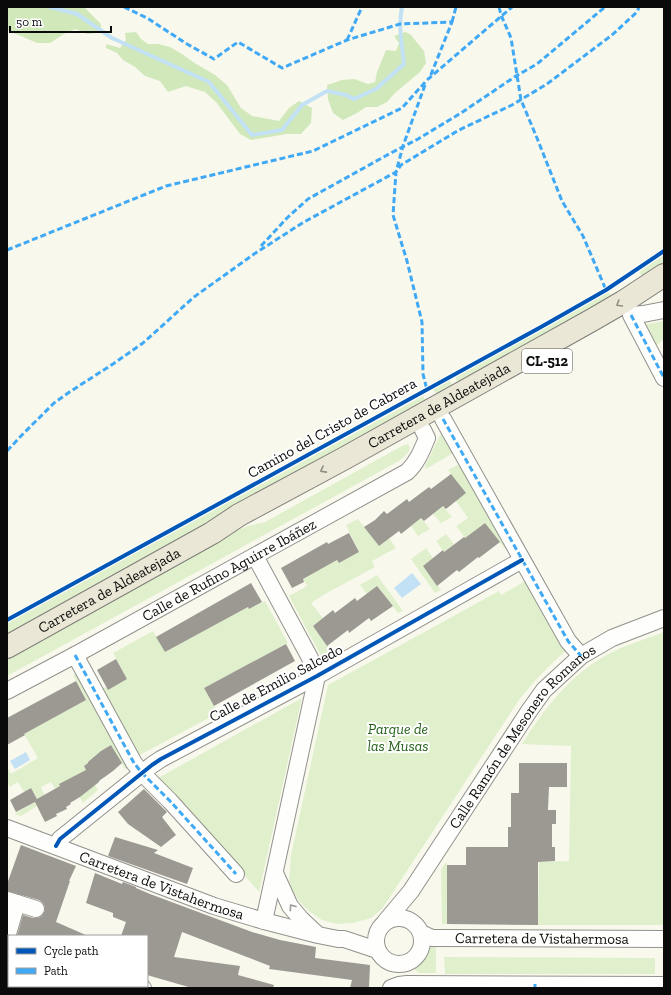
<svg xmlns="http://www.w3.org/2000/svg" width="671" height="995" font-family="'Zilla Slab',serif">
	<rect width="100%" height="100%" fill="#f9f8ed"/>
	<path fill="#e0f0cc" d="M664,255V270L647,282L639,272Z
		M609,292L615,302L461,388L455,377Z
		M664,321V339L654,347L642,325Z
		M449,379L453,386L437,395L432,388Z
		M423,396L429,405L7,637V623Z
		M442,431L455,452L426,469L425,466Z
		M408,444L410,448L408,453L399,461L7,676V655L231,533L248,526L265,522L402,446Z
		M461,463L508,547L505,549L485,523L465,538L456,526L468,518L456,501L451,474L448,470Z
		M443,506L452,517L441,523L433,514Z
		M421,518L430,529L418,536L411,526Z
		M358,519L379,546L389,538L396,548L372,561L375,567L325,594L311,603L323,618L313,626L331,650L321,656L289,596L307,586L303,579L337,560L339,563L359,552L346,525Z
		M446,534L454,544L444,552L436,541Z
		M426,548L433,558L423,566L441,590L435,593L411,559Z
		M377,575L403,611L398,613L377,586L367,594L360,585Z
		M527,580L568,649C549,665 534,681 519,700L382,909L371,918L353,923L337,924L322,920L310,912L299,901L293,891L289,881L291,855L328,685L499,591L501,595Z
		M265,601L288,643L204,688L218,713L138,756L101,689L106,687L108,689L127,679L113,653L153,631L165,652L248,607L249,609Z
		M664,632V925H538L539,862L569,861L571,746L522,744C549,702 576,667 623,647C637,642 650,637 664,632Z
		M78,672L128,766L125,769L111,745C101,750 93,760 84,766L98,790L83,803L70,779L61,787L56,790L51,782L41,787L45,796L38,800L31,788L24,792L18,782L10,787L7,782V767L11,774L38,758L24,734L86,700L73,675Z
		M302,698L259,892L158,778Z
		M35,802L37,806L21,816L14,814Z
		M446,862L447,865V924H442L441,870Z
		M430,943H436V973H419L413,968C424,962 426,955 430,943Z
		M444,957L655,958V974H445Z
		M34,986H81L88,988H34Z"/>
	<path fill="#d0e8ba" d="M7,7H84L101,24V27L96,33L87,34L76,29L67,32L50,43H37L7,30Z
		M136,32L141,39L148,44H158L170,47L182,54L193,62L215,75L227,85L241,108L252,116L279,121L289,108L299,101L312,108L311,123L301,134H287L251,140L240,134L216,102L205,92L186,86L168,92L160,81L145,76L135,67L123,60L117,53L106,48V44L120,48L126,40L125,33Z
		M405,32L410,34L424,51L426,63L420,72L395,93L387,102L377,107H366L357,113L343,120L333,113L328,99L327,85L342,80L354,79L368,84L375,82L377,72L386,50L396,51L399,43L394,36Z"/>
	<path fill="#c2e1f4" d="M412,573L421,584L402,598L394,588Z
		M26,752L30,760L15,769L10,761Z"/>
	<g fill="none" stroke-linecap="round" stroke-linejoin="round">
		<path stroke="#c2e1f4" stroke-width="4" d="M50,7L77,14L112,38L209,82L252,135L282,130L302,105L327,91L346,95L354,99L376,89L404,64C402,44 398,27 402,7"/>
	</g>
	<path fill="#9c9993" d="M451,474L466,493L446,509L443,506L424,521L421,518L401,534L399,531L379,546L364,527L375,520L384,511L387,514L407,499L409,502L429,487L431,489Z
		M485,523L500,542L479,558L478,557L459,572L457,570L437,586L423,566L443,550L444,552L464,537L465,538Z
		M349,533L359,552L339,563L337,560L303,579L304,582L292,588L281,568L327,542L328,544Z
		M251,583L262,602L249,609L248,607L165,652L156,637Z
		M377,586L393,606L371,621L369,618L349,633L348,630L327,646L313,626L333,610L335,613L355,598L357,601Z
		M286,644L295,661L214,706L204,688Z
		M116,659L127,679L108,690L97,670Z
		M76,681L86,700L24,734L25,735L7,745V718Z
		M111,745L122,763L113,771L99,781V782L80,797L70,803L71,804L66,807L67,809L56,814L57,816L45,822L35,802L16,812L10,800L31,788L37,799L60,786L59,784L86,770L84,766L88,763V762L101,751Z
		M519,763H567V787H549L548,810H556V824H552V847H555V861L538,862V925L447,924V865H466V847H508V827H511V793H519Z
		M144,789L167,812L162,817L176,835L161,847L128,824L118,812Z
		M115,837L158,850L154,853L193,868L187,884L108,856Z
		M21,845L76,866L69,881H70L56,922L88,936H17L23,915L33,918H38L42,916L45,911V907L43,903L39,900L7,891V884Z
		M95,873L122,884L123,882L136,887V888L150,894L252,932L280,940L316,947L315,958L370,965L369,988H350L352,980L269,969L270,966L182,932L174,957L240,966L238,975L274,985L273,988H192L147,975V936H121L126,922L113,917V913L86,903Z"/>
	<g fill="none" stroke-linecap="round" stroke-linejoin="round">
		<defs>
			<g id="street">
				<path d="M664,310L643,314L631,315L664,378"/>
				<path d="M443,419L568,641L581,656"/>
				<path d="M255,556L310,658L317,676L264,921"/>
				<path d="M75,655L134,763L142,773L170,801L236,874"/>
				<path id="s1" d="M7,691L75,655L407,472C417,463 422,450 427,438L423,430"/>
				<path id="s2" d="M7,828L214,906L264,921L318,935L338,939H344L377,950"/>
				<path d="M56,846L60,839L152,765L161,759L317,676L522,560"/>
				<path d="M275,873L290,906L301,919L317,934"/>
				<path d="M7,900L36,909"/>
				<circle cx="399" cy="941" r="23"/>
				<path id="s3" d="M385,922L411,891L529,711L544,690L581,656L612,638L664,618"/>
				<path id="s4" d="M421,933L432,938H440L664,939"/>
				<path d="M7,937L17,903"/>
				<path d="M7,957H9"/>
				<path d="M136,986L143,988"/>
				<path d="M391,988L399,985L407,984L664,985"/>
			</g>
			<g id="primary">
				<path id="s5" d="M7,647L212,533L239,515L345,458L592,320L623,302L664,275"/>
			</g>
		</defs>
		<use href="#street" stroke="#92918c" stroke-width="18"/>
		<use href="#primary" stroke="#7f7e7a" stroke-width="24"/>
		<use href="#street" stroke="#fefefc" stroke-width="16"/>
		<use href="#primary" stroke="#ebe7d6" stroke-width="22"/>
		<path stroke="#3fa9f5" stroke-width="3" stroke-dasharray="6 3" stroke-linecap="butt" d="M124,7L147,18L187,44L214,59L238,42L282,68L347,40L400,24L452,22L430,77
			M499,7L501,15L511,38L521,100L537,138L562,201L583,236L606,290
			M452,22L456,7
			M347,40L362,7
			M425,85L403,146L396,172L393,215L407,261L422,322L423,374L427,390
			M261,246L287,218L308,199L389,154L418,139L461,113L516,76L537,64L605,7
			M7,250L166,186L313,151L402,108L427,80L512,7
			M631,315L664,378
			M443,419L568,641L581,656
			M7,451L20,437L54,403L71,391L113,364L143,343L194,297L254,254L304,222L396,172L401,165L459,130L512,105L547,84L612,35L637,12L639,7
			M75,655L134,763L142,773L170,801L236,874
			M535,984V988"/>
		<defs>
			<path id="cycleway" d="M7,620L541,327L606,290L664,251
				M56,846L60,839L152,765L161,759L317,676L522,560"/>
		</defs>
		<use href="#cycleway" stroke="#fff" stroke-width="6"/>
		<use href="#cycleway" stroke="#0057b8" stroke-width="4"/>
	</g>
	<defs><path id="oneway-chevron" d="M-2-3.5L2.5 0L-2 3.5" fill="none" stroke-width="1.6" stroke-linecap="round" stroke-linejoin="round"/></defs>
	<g stroke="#918f84">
		<use href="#oneway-chevron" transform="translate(619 304) rotate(149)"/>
		<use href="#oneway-chevron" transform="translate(323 470) rotate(152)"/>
	</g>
	<use stroke="#9c9c9b" href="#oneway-chevron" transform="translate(292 907) rotate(-126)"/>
	<g text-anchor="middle" stroke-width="4" stroke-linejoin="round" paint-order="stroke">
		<rect fill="#fff" stroke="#545454" stroke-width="1" x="522" y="349" width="50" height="24" rx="3"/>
		<g font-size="14" font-weight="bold" fill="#0a0a0a">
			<text x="547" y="366">CL-512</text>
		</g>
		<g font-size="15" fill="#0a0a0a" stroke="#fff">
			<text dy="5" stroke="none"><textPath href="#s5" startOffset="495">Carretera de Aldeatejada</textPath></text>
			<text transform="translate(332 428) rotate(-29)" y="5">Camino del Cristo de Cabrera</text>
			<text dy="5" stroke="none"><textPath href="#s1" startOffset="253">Calle de Rufino Aguirre Ibáñez</textPath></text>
			<text dy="5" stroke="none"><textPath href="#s5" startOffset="117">Carretera de Aldeatejada</textPath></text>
			<text transform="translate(276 683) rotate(-28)" y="5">Calle de Emilio Salcedo</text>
			<text dy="5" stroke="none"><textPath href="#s3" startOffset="232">Calle Ramón de Mesonero Romanos</textPath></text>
			<text dy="5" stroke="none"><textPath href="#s2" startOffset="165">Carretera de Vistahermosa</textPath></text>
			<text dy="5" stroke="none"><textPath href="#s4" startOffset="122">Carretera de Vistahermosa</textPath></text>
		</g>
		<g font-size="15" font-style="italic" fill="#26621b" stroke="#fff">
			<text x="398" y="734">Parque de<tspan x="398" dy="17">las Musas</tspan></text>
		</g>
	</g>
	<rect width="671" height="995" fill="none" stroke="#0a0a0a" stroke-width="16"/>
	<rect x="8" y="935" width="140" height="52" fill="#ffffff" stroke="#9d9d9d"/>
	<rect x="16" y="948" width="20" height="6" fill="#0057b8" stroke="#9d9d9d"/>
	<text x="44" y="955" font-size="12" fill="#0a0a0a">Cycle path</text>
	<rect x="16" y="968" width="20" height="6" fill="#3fa9f5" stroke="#9d9d9d"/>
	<text x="44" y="975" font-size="12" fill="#0a0a0a">Path</text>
	<path d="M10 26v6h101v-6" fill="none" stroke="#0a0a0a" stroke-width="2"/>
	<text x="16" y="26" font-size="12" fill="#0a0a0a" stroke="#ffffff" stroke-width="3" paint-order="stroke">50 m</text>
</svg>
